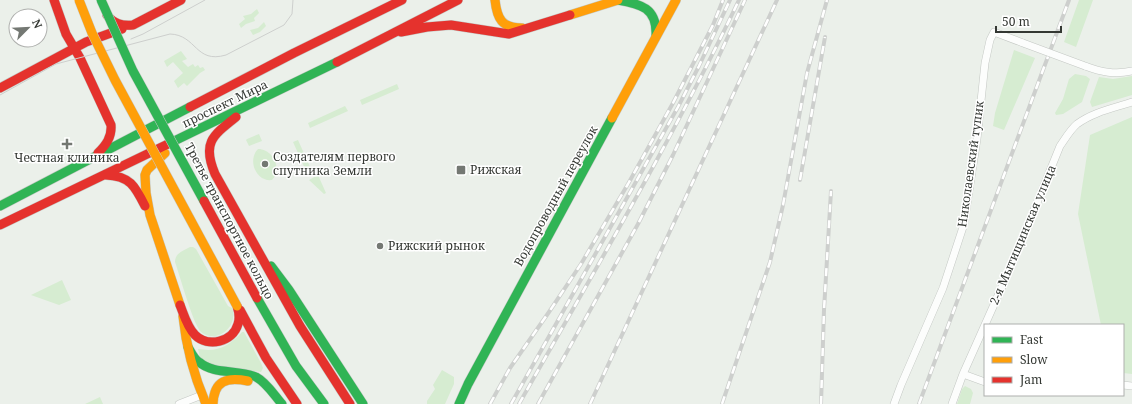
<svg xmlns="http://www.w3.org/2000/svg" width="1132" height="404" font-family="'Noto Serif',serif">
	<rect width="100%" height="100%" fill="#ebf0ea"/>
	<path fill="#d6ecd1" d="M1079,0H1093L1076,47L1064,42Z
		M257,9L259,13L254,18L255,21L246,24L241,28L239,24L245,19L243,16L251,14Z
		M264,22L266,26L260,32L253,35L250,30L258,28Z
		M1014,50L1035,58L1004,130L993,126L995,113Z
		M181,51L187,59L182,61L188,67L193,64L195,67L198,65L200,68L203,67L205,70L200,73L187,86L184,83L178,88L174,81L183,73L173,62L167,67L164,61Z
		M1075,74L1086,76L1090,79L1082,102L1063,114L1056,115L1055,113L1063,99L1069,79Z
		M1132,76V95L1092,107L1090,102L1099,77L1113,79Z
		M397,84L399,89L362,105L360,100Z
		M345,106L348,111L310,128L308,123Z
		M1132,117V374L1123,373V325H1101L1078,214L1090,135Z
		M259,134L262,141L249,146L246,140L247,139Z
		M298,140L311,169L306,171L293,142Z
		M258,149C273,149 283,169 272,180C256,182 247,160 258,149Z
		M318,175L326,193L324,194L309,180Z
		M190,247H193L196,249L228,306L232,308C239,326 217,345 201,332C193,324 180,276 175,262C175,253 183,251 190,247Z
		M62,280L71,300L59,305L31,295Z
		M242,332H244L261,363L263,368L261,372L210,364L200,358L198,349C202,349 205,350 208,350C223,350 233,342 242,332Z
		M442,370L454,377V384L445,404H427V401L435,389L433,385Z
		M965,386L971,389L973,393L970,404H957L962,389Z
		M100,397L103,404H85Z"/>
	<g fill="none" stroke-linecap="round" stroke-linejoin="round">
		<defs>
			<path id="street" d="M1085,66C1101,72 1115,75 1132,71
				M963,374L985,382
				M1123,385L1132,386
				M179,404L202,395
				M894,404L901,385L943,288L964,224L977,139L985,63L990,40L994,32L1023,43
				M952,404L963,374L1013,262L1060,146C1065,139 1070,130 1077,124C1093,112 1114,108 1132,102"/>
			<path id="fast" d="M618,0C641,4 657,8 656,35
				M168,144L337,62
				M0,206L190,107
				M271,266L289,290L363,404
				M257,298L296,366L324,404
				M188,347C191,352 194,359 199,362C214,375 238,369 256,377C267,383 274,395 282,404
				M459,404L468,384L612,118"/>
			<path id="slow" d="M495,0C497,19 502,28 522,28
				M570,15L618,0
				M612,118L676,0
				M165,153L147,170L145,175L146,193L150,215L180,305
				M183,316C186,346 194,376 206,404
				M213,404C214,380 227,377 248,381"/>
			<path id="jam" d="M54,0L66,34L80,58L111,125C112,137 106,145 98,153
				M107,15C114,24 122,26 133,25L181,0
				M401,32L427,27L451,25L509,34L570,15
				M337,62L458,0
				M0,88L86,42L122,29
				M190,107L294,53L402,0
				M236,117C212,136 202,143 215,174L300,326L350,404
				M106,175C130,176 135,186 145,206
				M0,225L168,144
				M180,305C184,315 187,327 195,335C208,348 233,342 238,324C240,318 239,312 237,306
				M240,310L266,358L297,404"/>
		</defs>
		<use href="#street" stroke="#c4c8c4" stroke-width="8"/>
		<use href="#fast" stroke="#c4c8c4" stroke-width="10"/>
		<use href="#slow" stroke="#c4c8c4" stroke-width="10"/>
		<use href="#jam" stroke="#c4c8c4" stroke-width="10"/>
		<use href="#street" stroke="#fcfdfc" stroke-width="7"/>
		<use href="#fast" stroke="#30b455" stroke-width="9"/>
		<use href="#slow" stroke="#ff9f0a" stroke-width="9"/>
		<use href="#jam" stroke="#e5322d" stroke-width="9"/>
		<path stroke="#cdcfcd" stroke-width="1" d="M131,39L143,34L205,0
			M0,95L56,64L170,34C197,35 195,64 226,55L284,25L292,14L293,0"/>
		<defs>
			<path id="rail" d="M800,180L825,37
				M490,404L510,368L549,312L581,264L628,184L673,103L713,25L723,0
				M511,404L678,107L699,66L730,0
				M519,404C594,271 673,139 739,0
				M538,404L638,224L673,155L745,0
				M590,404L777,0
				M722,404L770,262L783,205L807,73L827,0
				M821,404L824,310L831,191
				M919,404L1069,0"/>
		</defs>
		<use href="#rail" stroke="#cdcfcd" stroke-width="4"/>
		<use href="#rail" stroke="#fff" stroke-width="2.5" stroke-dasharray="8" stroke-linecap="butt"/>
		<defs>
			<path id="street-bridge" d="M1023,43L1085,66"/>
			<path id="fast-bridge" d="M101,0L133,71L204,201"/>
			<path id="slow-bridge" d="M79,0L92,33L115,80L237,306"/>
			<path id="jam-bridge" d="M204,201L257,298"/>
		</defs>
		<use href="#street-bridge" stroke="#c4c8c4" stroke-width="8" stroke-linecap="butt"/>
		<use href="#fast-bridge" stroke="#c7cac7" stroke-width="10" stroke-linecap="butt"/>
		<use href="#slow-bridge" stroke="#c7cac7" stroke-width="10" stroke-linecap="butt"/>
		<use href="#jam-bridge" stroke="#c7cac7" stroke-width="10" stroke-linecap="butt"/>
		<use href="#street-bridge" stroke="#fcfdfc" stroke-width="7"/>
		<use href="#fast-bridge" stroke="#30b455" stroke-width="9"/>
		<use href="#slow-bridge" stroke="#ff9f0a" stroke-width="9"/>
		<use href="#jam-bridge" stroke="#e5322d" stroke-width="9"/>
	</g>
	<g fill="#747873" stroke="#fff" stroke-width="1.5">
		<path d="M65 138h4v4h4v4h-4v4h-4v-4h-4v-4h4z"/>
		<circle cx="265" cy="164" r="4"/>
		<rect x="456" y="165" width="10" height="10" rx="2"/>
		<circle cx="380" cy="246" r="4"/>
	</g>
	<g text-anchor="middle" stroke-width="3" stroke-linejoin="round" paint-order="stroke">
		<g font-size="12" fill="#343833" stroke="#fff">
			<text transform="translate(225 104) rotate(-26)" y="4">проспект Мира</text>
			<text transform="translate(971 164) rotate(-82)" y="4">Николаевский тупик</text>
			<text transform="translate(556 196) rotate(-61)" y="4">Водопроводный переулок</text>
			<text transform="translate(229 221) rotate(62)" y="4">Третье транспортное кольцо</text>
			<text transform="translate(1023 235) rotate(-67)" y="4">2-я Мытищинская улица</text>
		</g>
		<g font-size="12" fill="#343833" stroke="#fff" text-anchor="start">
			<text x="273" y="161">Создателям первого<tspan x="273" dy="14">спутника Земли</tspan></text>
			<text x="67" y="162" text-anchor="middle">Честная клиника</text>
			<text x="470" y="174">Рижская</text>
			<text x="388" y="250">Рижский рынок</text>
		</g>
	</g>
	<rect x="984" y="324" width="140" height="72" fill="#ffffff" stroke="#aeafad"/>
	<rect x="992" y="337" width="20" height="6" fill="#30b455" stroke="#aeafad"/>
	<text x="1020" y="344" font-size="12" fill="#343833">Fast</text>
	<rect x="992" y="357" width="20" height="6" fill="#ff9f0a" stroke="#aeafad"/>
	<text x="1020" y="364" font-size="12" fill="#343833">Slow</text>
	<rect x="992" y="377" width="20" height="6" fill="#e5322d" stroke="#aeafad"/>
	<text x="1020" y="384" font-size="12" fill="#343833">Jam</text>
	<g transform="translate(28 28) rotate(66)"><circle r="19" fill="#ffffff" stroke="#aeafad"/>
	<path d="M0-3L7 15L0 10L-7 15Z" fill="#747873"/>
	<text y="-6" font-size="11" font-weight="bold" text-anchor="middle" fill="#343833">N</text>
	</g>
	<path d="M996 26v6h65v-6" fill="none" stroke="#343833" stroke-width="2"/>
	<text x="1002" y="26" font-size="12" fill="#343833" stroke="#ffffff" stroke-width="3" paint-order="stroke">50 m</text>
</svg>
